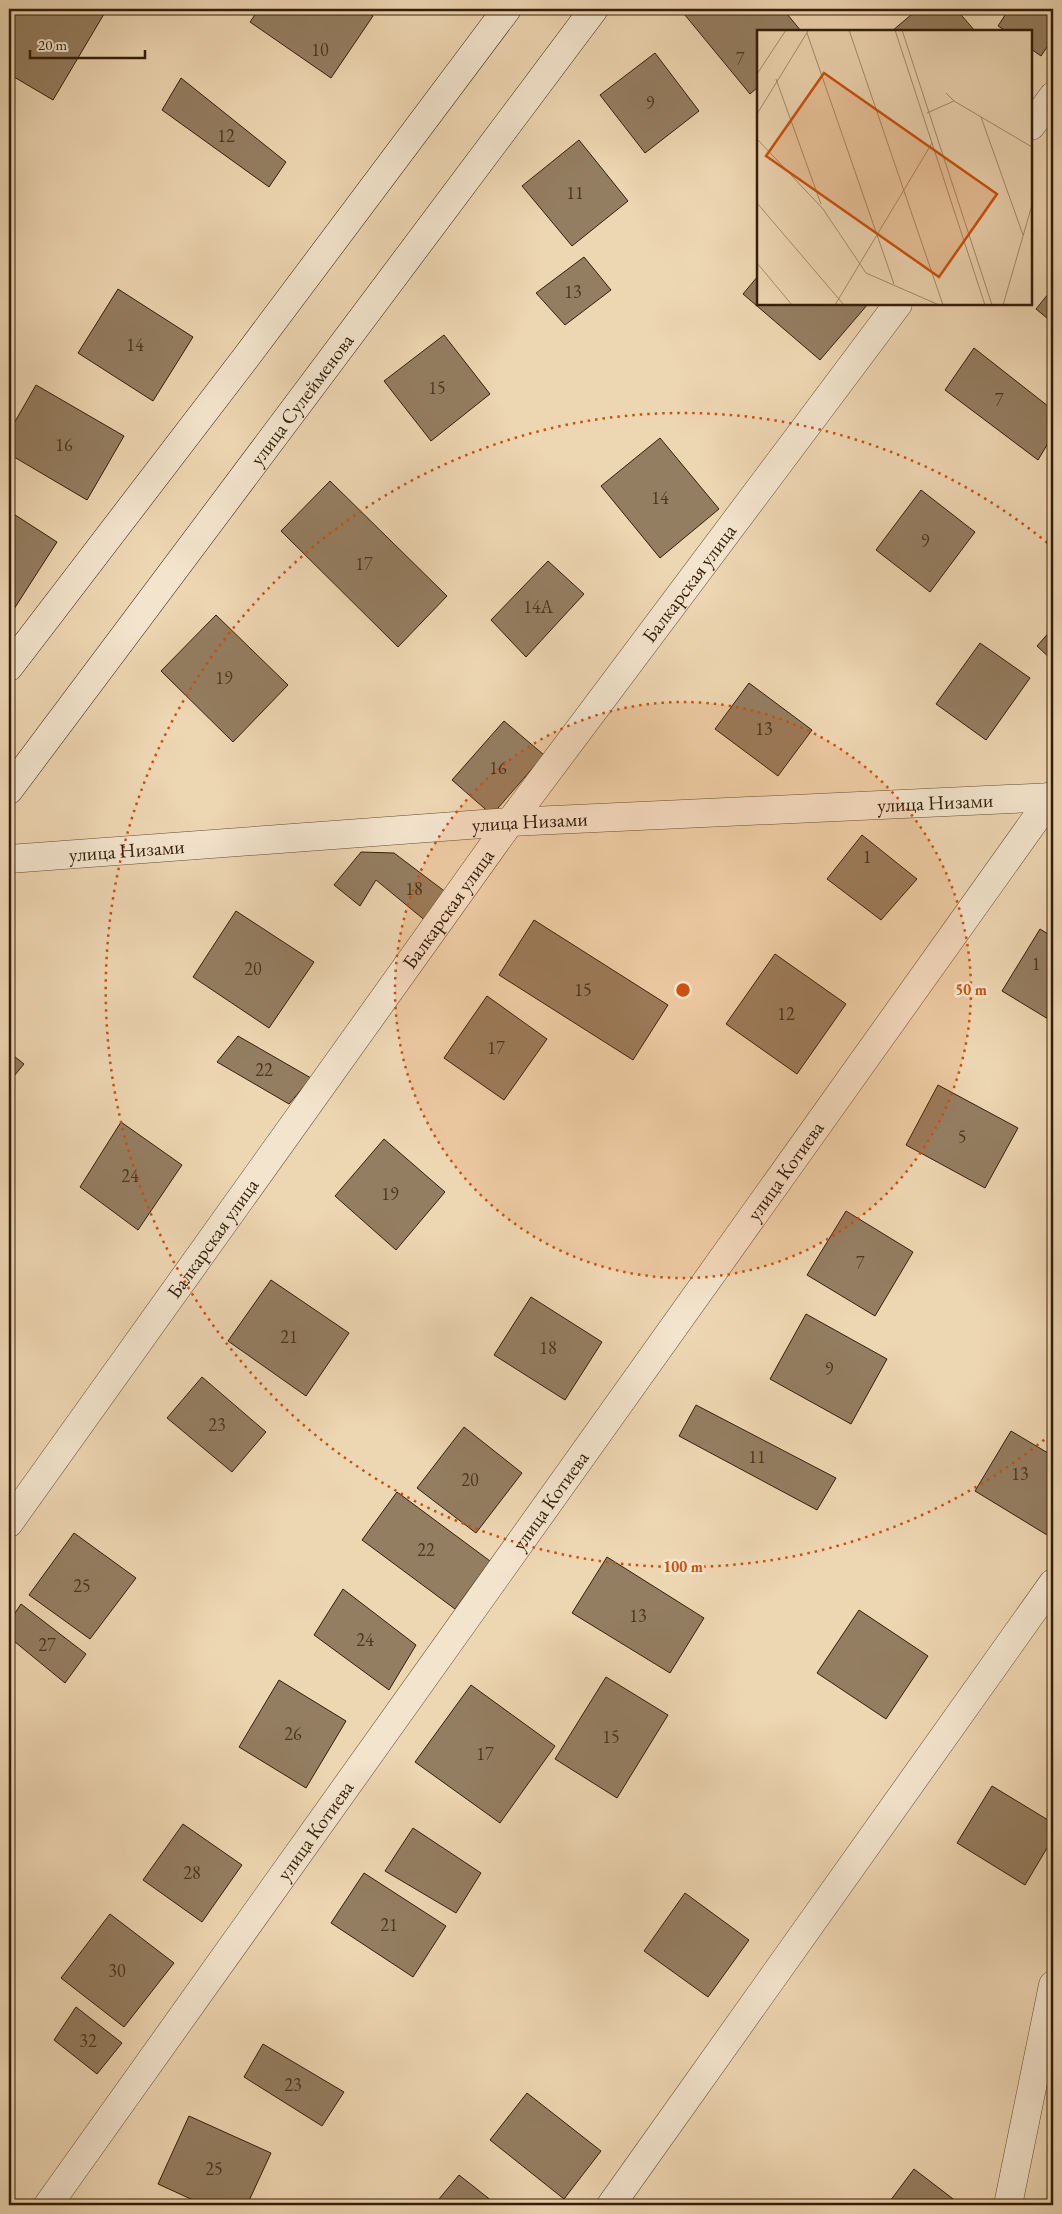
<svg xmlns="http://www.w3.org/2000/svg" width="1062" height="2214" font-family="'EB Garamond',serif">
	<rect width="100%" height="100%" fill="#edd6b2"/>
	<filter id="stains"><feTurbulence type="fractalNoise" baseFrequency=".004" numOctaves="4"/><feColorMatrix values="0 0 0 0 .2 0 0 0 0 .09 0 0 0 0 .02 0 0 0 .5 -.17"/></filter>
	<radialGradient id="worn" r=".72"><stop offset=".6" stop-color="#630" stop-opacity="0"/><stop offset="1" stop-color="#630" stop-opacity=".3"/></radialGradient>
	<path fill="#947e61" stroke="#331e09" d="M9,9H95L104,14L53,100L9,74Z
		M259,9H363L373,16L331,78L250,22Z
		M680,9H783L801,31H758V87L750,94Z
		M918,9H956L975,31H892Z
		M1009,9H1053V38L1041,56L1031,49V31H1006L998,26Z
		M655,53L699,111L645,153L600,95Z
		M181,78L286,162L269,187L162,110Z
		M579,140L628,201L572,246L522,186Z
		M584,257L611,290L565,325L536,293Z
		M758,276V304H868L820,360L743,294Z
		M1053,288V323L1036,309Z
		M118,289L193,337L153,401L78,353Z
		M444,335L490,394L431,441L384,381Z
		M974,348L1053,410V435L1038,460L945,390Z
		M36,385L124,436L87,500L9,454V432Z
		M660,438L719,509L660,558L601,486Z
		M330,481L447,596L398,647L281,531Z
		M921,490L975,532L930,592L876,550Z
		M9,511L57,542L14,609L9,606Z
		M548,561L584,594L526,657L491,620Z
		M216,615L288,685L233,742L161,671Z
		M1053,628V661L1037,646Z
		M980,643L1030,678L986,740L936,704Z
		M749,683L812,730L778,776L715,729Z
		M504,721L544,755L492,815L452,780Z
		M862,835L917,879L881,920L827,879Z
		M361,852L394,853L447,893L427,922L376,880L360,906L334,885Z
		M236,911L314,962L269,1028L193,977Z
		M534,920L668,1005L633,1060L499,975Z
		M1040,929L1053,937V1022L1002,991Z
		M775,954L846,1004L797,1074L726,1024Z
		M487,996L547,1039L504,1100L444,1058Z
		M238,1036L311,1078L289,1104L217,1062Z
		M9,1052L24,1064L9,1082Z
		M938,1085L1018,1128L985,1188L906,1145Z
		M121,1122L182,1165L138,1230L80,1187Z
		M384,1139L445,1192L396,1250L335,1196Z
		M846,1211L913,1252L875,1316L807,1275Z
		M271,1280L349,1333L306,1396L228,1341Z
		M531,1297L602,1342L565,1400L494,1355Z
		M806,1314L887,1359L851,1424L770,1379Z
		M202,1377L266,1432L232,1472L167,1418Z
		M696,1405L836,1478L817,1510L679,1436Z
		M464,1427L522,1473L476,1533L417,1488Z
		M1011,1431L1053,1456L1052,1538L975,1491Z
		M397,1492L490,1561L455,1609L362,1540Z
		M74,1533L136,1578L90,1639L29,1595Z
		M607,1557L704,1618L670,1673L572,1613Z
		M343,1589L416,1645L389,1690L314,1635Z
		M21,1604L86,1654L65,1683L9,1637V1622Z
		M859,1610L928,1656L886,1719L817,1673Z
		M606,1677L668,1715L617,1798L555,1759Z
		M279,1680L346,1721L306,1788L239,1747Z
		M471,1685L555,1746L500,1823L415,1762Z
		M992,1786L1053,1823V1838L1025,1885L957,1843Z
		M183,1824L242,1865L202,1922L143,1880Z
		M413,1828L481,1873L456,1913L385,1871Z
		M364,1873L446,1926L413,1977L331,1923Z
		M685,1893L749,1940L708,1997L644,1951Z
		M110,1914L174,1963L124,2027L61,1978Z
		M76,2007L122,2043L97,2074L54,2040Z
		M263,2044L344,2092L322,2126L244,2077Z
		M527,2093L601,2151L564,2199L490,2140Z
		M189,2116L271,2153L247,2205H204L158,2184Z
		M914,2169L961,2205H887Z
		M459,2175L497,2205H434Z"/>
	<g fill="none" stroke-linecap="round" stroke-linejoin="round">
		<defs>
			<g id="street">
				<path d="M1031,126L1053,96"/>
				<path id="s1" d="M9,859L510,822L1053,797"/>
				<path id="s2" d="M9,1523L510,822L898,304"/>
				<path id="s3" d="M48,2205L1053,795"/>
				<path d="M611,2205L1053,1583"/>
				<path d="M1008,2205L1053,1985"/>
			</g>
			<g id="secondary">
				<path d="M9,667L247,356L507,9"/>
				<path id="s4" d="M9,790L594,9"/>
			</g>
		</defs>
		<use href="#street" stroke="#624c33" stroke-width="29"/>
		<use href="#secondary" stroke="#331e09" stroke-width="29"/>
		<use href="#street" stroke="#f3e4cd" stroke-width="28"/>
		<use href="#secondary" stroke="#f3e4cd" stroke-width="28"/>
	</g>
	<circle cx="683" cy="990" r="288" fill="#cd500c" fill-opacity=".12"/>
	<g fill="none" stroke="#cd500c" stroke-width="2.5" stroke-dasharray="2.5 5">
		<circle cx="683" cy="990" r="288"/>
		<path d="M1050 1435A577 577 0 1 1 1050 545"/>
	</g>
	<g text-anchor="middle" stroke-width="5" stroke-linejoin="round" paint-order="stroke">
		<g font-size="18" fill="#4b361f">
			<text x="320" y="56">10</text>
			<text x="740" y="65">7</text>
			<text x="650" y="109">9</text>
			<text x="226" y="142">12</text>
			<text x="575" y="199">11</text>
			<text x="573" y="298">13</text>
			<text x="135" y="351">14</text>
			<text x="437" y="394">15</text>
			<text x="999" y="406">7</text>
			<text x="64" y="451">16</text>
			<text x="660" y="504">14</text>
			<text x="925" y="547">9</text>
			<text x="364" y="570">17</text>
			<text x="538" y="613">14А</text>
			<text x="224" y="684">19</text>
			<text x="764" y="735">13</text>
			<text x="498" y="774">16</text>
			<text x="867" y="863">1</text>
			<text x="414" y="895">18</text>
			<text x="1036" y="970">1</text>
			<text x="253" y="975">20</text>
			<text x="583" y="996">15</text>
			<text x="786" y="1020">12</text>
			<text x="496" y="1054">17</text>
			<text x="264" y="1076">22</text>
			<text x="962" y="1143">5</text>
			<text x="130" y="1182">24</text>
			<text x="390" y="1200">19</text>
			<text x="860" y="1269">7</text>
			<text x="289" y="1343">21</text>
			<text x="548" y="1354">18</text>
			<text x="829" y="1375">9</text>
			<text x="217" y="1431">23</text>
			<text x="757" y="1463">11</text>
			<text x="1020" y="1480">13</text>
			<text x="470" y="1486">20</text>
			<text x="426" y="1556">22</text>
			<text x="82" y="1592">25</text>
			<text x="638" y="1622">13</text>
			<text x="365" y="1646">24</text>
			<text x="47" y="1651">27</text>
			<text x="293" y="1740">26</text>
			<text x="611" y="1743">15</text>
			<text x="485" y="1760">17</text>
			<text x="192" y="1879">28</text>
			<text x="389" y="1931">21</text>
			<text x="117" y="1977">30</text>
			<text x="88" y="2047">32</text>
			<text x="293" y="2091">23</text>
			<text x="214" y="2175">25</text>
		</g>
		<g font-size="20" fill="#331e09" stroke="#f3e4cd">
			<text dy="7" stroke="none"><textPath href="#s4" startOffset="488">улица Сулейменова</textPath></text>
			<text dy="7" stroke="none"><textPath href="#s2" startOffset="1160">Балкарская улица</textPath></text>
			<text dy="7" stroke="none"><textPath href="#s1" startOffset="928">улица Низами</textPath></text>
			<text dy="7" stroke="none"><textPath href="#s1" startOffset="522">улица Низами</textPath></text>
			<text dy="7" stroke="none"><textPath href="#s1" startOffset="118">улица Низами</textPath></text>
			<text dy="7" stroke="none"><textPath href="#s2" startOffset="755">Балкарская улица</textPath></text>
			<text dy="7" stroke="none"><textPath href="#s3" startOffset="1270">улица Котиева</textPath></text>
			<text dy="7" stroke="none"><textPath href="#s2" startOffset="350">Балкарская улица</textPath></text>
			<text dy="7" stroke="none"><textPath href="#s3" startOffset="865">улица Котиева</textPath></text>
			<text dy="7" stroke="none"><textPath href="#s3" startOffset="460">улица Котиева</textPath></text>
		</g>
	</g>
	<g transform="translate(757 30)">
		<rect width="275" height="275" fill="#edd6b2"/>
		<path fill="none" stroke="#a38c6e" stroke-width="1" d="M92,0L186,275M138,0L228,275M145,0L235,275M50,3L137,254M0,44L29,0M19,49L64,174M189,63L197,71L275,117M170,83L197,71M0,84L51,1M224,87L266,205M0,109L66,179L109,243L182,275M0,173L87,275M0,233L35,275M78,275L175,113M246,275L275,175"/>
		<path fill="#cd500c" fill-opacity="0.15" stroke="#cd500c" stroke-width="2.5" d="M67,43L240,164L182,247L9,126Z"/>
		<rect width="275" height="275" fill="none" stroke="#331e09" stroke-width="2.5"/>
	</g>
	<circle cx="683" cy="990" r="8" fill="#cd500c" stroke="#f3e4cd" stroke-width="2.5"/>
	<g font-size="15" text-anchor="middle" font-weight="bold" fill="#cd500c" stroke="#f3e4cd" stroke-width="5" stroke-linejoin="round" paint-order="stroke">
		<text x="971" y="995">50 m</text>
		<text x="683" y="1572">100 m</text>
	</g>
	<rect width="1062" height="2214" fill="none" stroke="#edd6b2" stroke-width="30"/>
	<rect x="10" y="10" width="1042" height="2194" fill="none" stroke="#331e09" stroke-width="2.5"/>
	<rect x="15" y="15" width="1032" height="2184" fill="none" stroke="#331e09"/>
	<path d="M30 50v8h115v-8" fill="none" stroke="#331e09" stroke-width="2.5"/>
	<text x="38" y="50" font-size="15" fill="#331e09" stroke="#f3e4cd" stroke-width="4" paint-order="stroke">20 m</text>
	<rect width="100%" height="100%" filter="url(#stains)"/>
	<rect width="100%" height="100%" fill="url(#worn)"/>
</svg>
